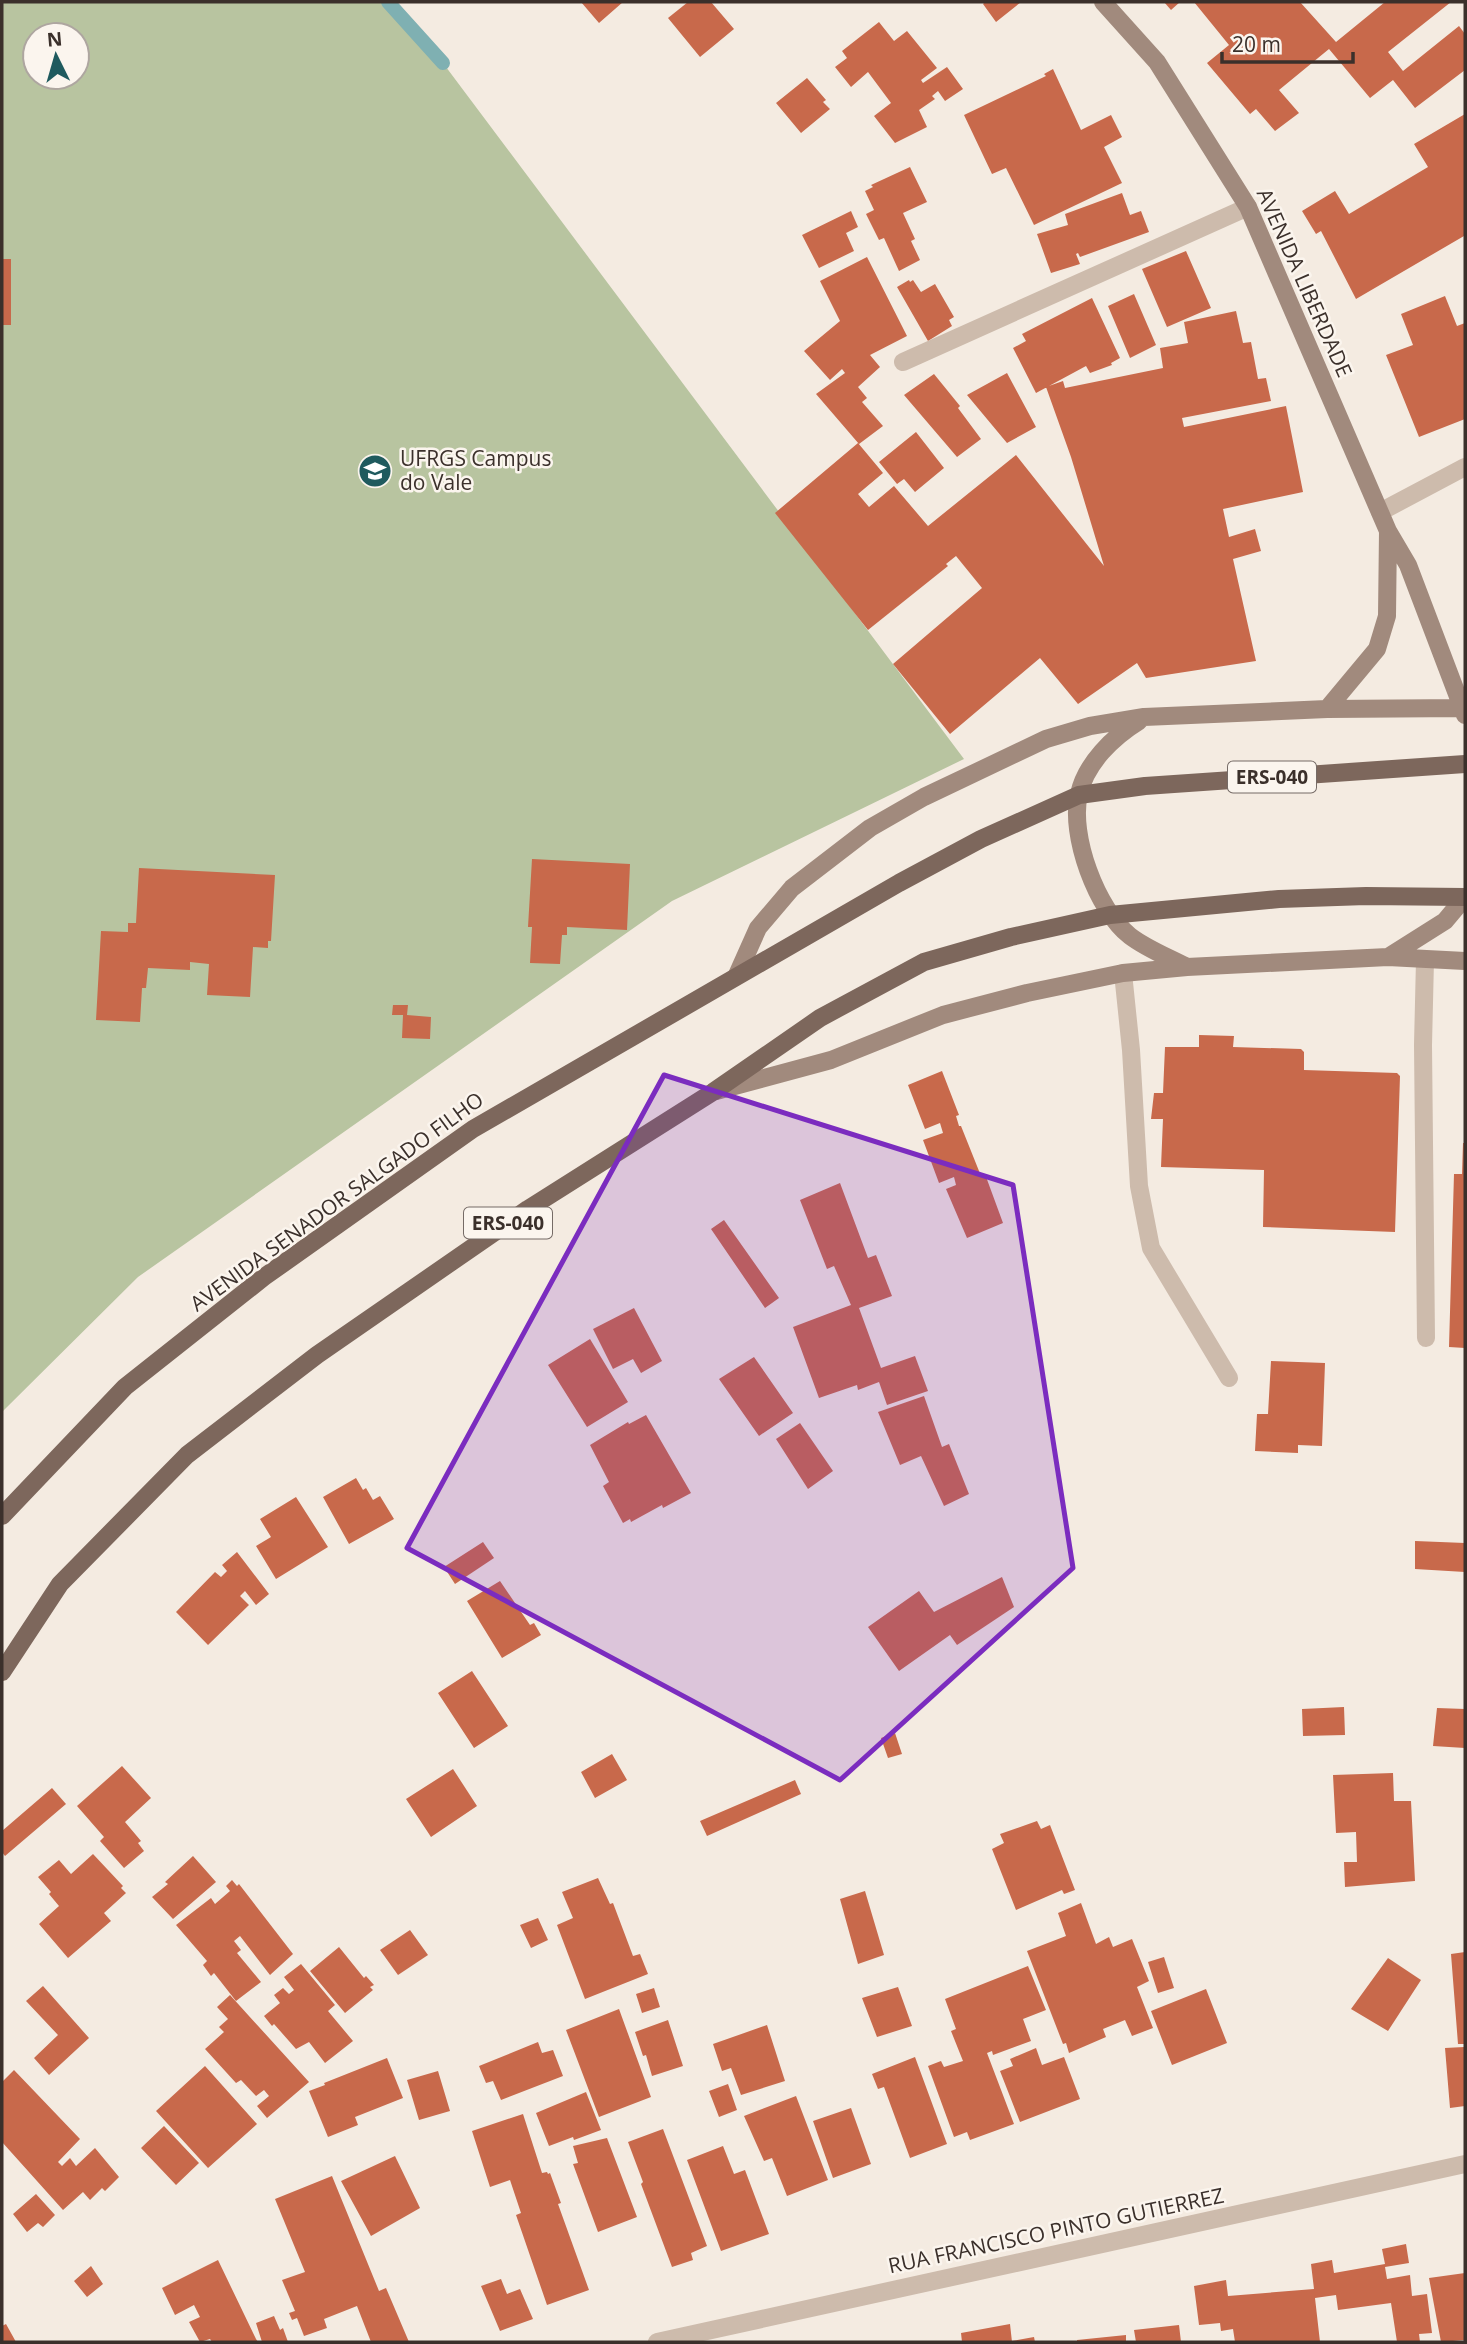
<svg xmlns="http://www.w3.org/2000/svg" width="1467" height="2344" font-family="'Open Sans',sans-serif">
	<rect width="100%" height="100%" fill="#f4ebe1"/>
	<path fill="#b8c4a0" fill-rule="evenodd" d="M2,2H388L443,63L964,759L672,901L138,1277L2,1412ZM35,35H77V77H35Z"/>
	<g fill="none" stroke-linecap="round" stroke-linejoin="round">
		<path stroke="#7fb0b2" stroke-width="14" d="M388,2L443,63"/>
	</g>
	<path fill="#c8694b" d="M581,2H623L599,23Z
		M688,2H711L734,29L700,57L668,18Z
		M985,2H1021L996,22L983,4Z
		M1164,2H1180L1171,10Z
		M1194,2H1300L1336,42L1385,2H1451L1388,52L1403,71L1459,26L1465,34V70L1415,108L1393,80L1370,98L1329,49L1279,90L1299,113L1275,131L1256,109L1250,114L1207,63L1229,45Z
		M879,22L894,41L907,31L937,68L921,80L923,83L947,67L963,89L945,101L938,91L932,96L935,99L919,110L927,127L895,143L874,116L891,103L868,72L851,87L835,67L847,58L842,51Z
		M1053,69L1081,130L1111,115L1122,137L1104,147L1122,183L1034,225L1006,168L992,174L964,115L1046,76L1044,74Z
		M807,78L826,100L823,102L830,109L801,133L776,103Z
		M1465,114L1464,236L1356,299L1321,231L1316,234L1302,211L1335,191L1349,214L1428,167L1414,144Z
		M910,167L927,202L903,213L915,239L911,241L920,260L899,271L884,238L879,240L866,214L874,210L865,191L873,187L871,185Z
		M1122,193L1130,215L1141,211L1149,232L1080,257L1078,253L1076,254L1080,264L1051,273L1037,234L1068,225L1065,214Z
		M851,211L858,227L846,233L854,251L819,268L802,235Z
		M1186,251L1211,308L1167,327L1142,269Z
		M867,257L907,336L870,355L880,367L858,387L867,398L862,402L883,426L859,444L816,394L845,373L842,369L830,380L804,351L840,321L820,281Z
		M2,259H11V325H2Z
		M909,280L910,282L913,280L921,292L935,284L954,317L949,320L952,326L928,341L897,287Z
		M1134,294L1156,345L1130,358L1108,306Z
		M1445,296L1457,326L1465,323V419L1419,437L1386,355L1413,345L1401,314Z
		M1092,298L1120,358L1111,363L1112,365L1090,373L1086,366L1036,393L1013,348L1026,341L1022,334Z
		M1236,311L1243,343L1251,342L1258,379L1266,378L1271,401L1182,418L1184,427L1286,406L1303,492L1223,509L1229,537L1255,529L1261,551L1233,559L1256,661L1146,678L1137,663L1078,704L1040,658L950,734L893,664L982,588L956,556L946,564L948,566L868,630L775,513L858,443L883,473L858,494L869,507L894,486L928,526L1016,455L1104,566L1071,457L1046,387L1063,381L1065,388L1163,368L1160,348L1188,343L1184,322Z
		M1007,373L1036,427L1007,443L967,395Z
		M934,374L960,406L958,408L981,439L957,457L904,395Z
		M916,432L944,468L915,492L904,479L897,484L879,462Z
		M532,859L630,864L627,930L567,927V935H562L560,964L530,963L532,927H528Z
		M139,868L275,875L271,941H268V948L253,947L250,997L207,995L209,964L190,962V970L148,968L146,988H142L140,1022L96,1020L101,931L128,932V923H136Z
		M393,1005H408L407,1015L431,1017L430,1039L402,1038L403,1015H392Z
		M1199,1035L1234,1036L1233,1047L1301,1049L1304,1052V1070L1397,1073L1400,1076L1395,1232L1263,1227L1264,1170L1161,1167L1163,1119H1151L1154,1093H1163L1165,1047H1199Z
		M942,1071L959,1115L956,1116L959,1126H961L981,1176L985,1174L1003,1223L967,1238L946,1189L956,1185L954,1177L939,1183L923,1140L943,1133L940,1123L925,1129L908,1085Z
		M1463,1143H1465V1348L1449,1347L1454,1174H1462Z
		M840,1183L868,1258L876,1255L892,1296L859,1308L881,1368L915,1356L928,1391L887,1405L879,1382L858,1390L857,1385L819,1398L793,1327L851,1305L834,1266L827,1269L800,1200Z
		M724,1220L779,1298L765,1308L711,1229Z
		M634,1308L662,1361L641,1373L633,1359L613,1369L593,1329Z
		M590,1339L628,1402L587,1427L548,1365Z
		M754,1357L793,1413L759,1436L719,1379Z
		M1271,1361L1325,1363L1322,1446L1298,1445V1453L1255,1451L1257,1414H1268Z
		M924,1396L942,1447L949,1444L969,1494L944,1506L921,1456L900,1465L878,1412Z
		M646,1415L691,1493L663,1508L662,1505L631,1522L630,1519L623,1523L603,1486L609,1482L590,1445L628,1422L629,1424Z
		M800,1423L833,1471L808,1489L776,1439Z
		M356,1478L363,1490L366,1488L373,1500L380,1496L394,1519L349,1544L323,1497Z
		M296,1497L328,1547L276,1579L256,1546L271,1537L260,1519Z
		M1415,1541L1465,1543V1572L1415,1569Z
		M483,1542L494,1558L455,1584L444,1567Z
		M237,1552L269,1594L256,1605L245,1591L240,1596L249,1605L208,1645L176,1612L215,1572L221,1577L227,1571L222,1565Z
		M1002,1577L1014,1607L957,1645L950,1635L899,1671L868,1627L919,1591L934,1612Z
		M500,1581L530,1625L534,1623L541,1635L502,1658L467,1601Z
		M472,1671L508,1726L474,1748L438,1693Z
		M1344,1707L1345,1735L1303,1736L1302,1709Z
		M1437,1708L1465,1709V1748L1433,1746Z
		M895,1733L902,1754L888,1758L881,1738Z
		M612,1754L627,1780L595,1798L581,1772Z
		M122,1766L151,1798L125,1822L141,1841L138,1843L144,1851L124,1868L100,1841L104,1837L77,1806Z
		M453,1769L477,1806L431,1837L406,1799Z
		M1393,1773L1394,1801H1411L1415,1881L1345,1887L1344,1862H1357L1356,1832L1336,1833L1333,1775Z
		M795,1780L801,1794L707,1836L700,1821Z
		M52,1788L66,1804L5,1856L2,1852V1831Z
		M1037,1821L1041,1829L1050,1825L1075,1890L1064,1894L1062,1890L1016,1910L992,1849L1004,1843L1000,1834Z
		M93,1854L123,1886L121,1888L126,1893L104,1913L111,1921L68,1958L39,1924L59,1906L49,1894L51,1892L38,1877L59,1860L71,1874Z
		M193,1856L216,1882L173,1919L152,1897L168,1884L165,1882Z
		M598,1878L610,1904L613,1903L633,1956L640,1954L648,1974L585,1999L557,1925L573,1918L562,1892Z
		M232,1880L237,1886L239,1884L293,1954L270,1975L240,1936L234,1941L241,1950L237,1953L261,1982L236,2001L214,1973L211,1976L203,1965L207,1961L176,1925L211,1898L215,1904L230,1891L226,1886Z
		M865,1891L884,1955L858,1964L840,1899Z
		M1081,1903L1096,1944L1109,1937L1113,1947L1132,1939L1149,1981L1137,1987L1153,2028L1132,2036L1125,2020L1103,2029L1106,2037L1069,2053L1066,2043L1063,2044L1027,1951L1066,1936L1058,1913Z
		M538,1918L548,1940L531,1948L520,1925Z
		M410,1930L428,1955L398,1975L380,1950Z
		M339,1947L364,1978L366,1976L374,1985L370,1987L373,1990L345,2013L310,1971Z
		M1465,1952V2044H1458L1451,1954Z
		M1164,1957L1174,1988L1158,1993L1148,1962Z
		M1388,1958L1421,1980L1388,2031L1351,2009Z
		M301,1964L335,2005L328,2011L353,2041L325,2063L309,2042L296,2049L274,2024L272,2026L264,2016L280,2003L274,1995L283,1988L289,1994L294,1990L284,1977Z
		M1028,1966L1046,2010L1023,2019L1031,2041L993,2055L992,2051L987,2053L1014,2124L970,2140L967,2132L954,2137L928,2066L941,2061L944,2067L963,2061L951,2031L956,2029L945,1999Z
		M43,1986L89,2038L49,2075L34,2058L58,2035L26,2001Z
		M898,1987L912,2026L877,2037L862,1998Z
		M654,1988L660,2007L642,2013L636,1994Z
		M1206,1989L1227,2043L1172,2065L1151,2011Z
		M230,1995L309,2082L267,2118L257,2106L269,2096L264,2090L256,2096L241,2080L236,2083L205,2049L224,2032L219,2027L228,2019L217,2007Z
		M619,2009L651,2097L599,2117L566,2030Z
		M668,2020L683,2066L652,2076L646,2055L643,2056L635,2032Z
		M767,2025L785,2081L741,2095L731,2068L722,2071L713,2044Z
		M538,2042L542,2053L553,2050L563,2076L501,2100L493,2081L486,2083L479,2066Z
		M1464,2047L1465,2106L1450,2108L1445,2048Z
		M1036,2048L1042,2065L1064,2057L1080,2099L1020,2122L1000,2071L1013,2066L1010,2059Z
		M915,2057L947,2144L910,2158L884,2087L878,2089L872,2074Z
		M387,2058L403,2098L355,2117L358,2125L328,2137L309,2091L325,2085L324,2083Z
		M205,2066L257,2124L208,2168L156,2111Z
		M14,2070L80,2139L58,2162L62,2166L70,2158L76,2166L95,2148L119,2177L105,2191L102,2188L90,2200L83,2192L63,2210L2,2142V2082Z
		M438,2071L450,2111L419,2120L407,2080Z
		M728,2084L737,2110L719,2117L709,2091Z
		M586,2092L601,2130L574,2140L573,2137L549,2146L536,2113Z
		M796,2096L828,2180L787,2196L772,2158L764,2161L744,2116Z
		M851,2108L871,2164L833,2178L813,2121Z
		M523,2114L542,2173L547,2172L548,2174L550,2173L561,2203L558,2204L589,2290L547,2305L516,2215L521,2213L510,2180L490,2187L472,2131Z
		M164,2126L199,2163L176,2185L141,2148Z
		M663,2129L707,2246L691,2253L693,2260L672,2267L641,2184L643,2182L628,2142Z
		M607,2138L637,2217L598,2232L573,2164L578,2163L573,2146Z
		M723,2146L734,2174L745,2170L769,2234L721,2251L687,2160Z
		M395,2156L420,2208L371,2236L341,2181Z
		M332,2176L379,2291L386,2288L409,2342H371L357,2306L324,2319L327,2328L304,2336L297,2318L292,2320L289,2313L295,2311L282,2280L305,2272L275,2199Z
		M36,2194L55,2215L43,2227L38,2223L27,2232L13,2214Z
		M1406,2244L1409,2263L1385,2267L1387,2279L1410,2275L1412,2296L1427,2294L1432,2333L1419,2334L1420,2342H1397L1391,2303L1338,2310L1336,2295L1315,2298L1320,2342H1235L1233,2329L1221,2331L1220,2323L1199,2325L1194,2286L1226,2280L1228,2296L1314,2289L1311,2264L1332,2260L1334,2273L1385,2264L1382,2249Z
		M218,2260L256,2339L258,2342H212L210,2339L200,2342L189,2322L200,2317L194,2305L175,2315L162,2288Z
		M91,2266L103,2284L87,2297L74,2281Z
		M1465,2273V2340L1441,2342L1429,2278Z
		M501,2279L507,2294L520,2289L533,2319L500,2331L481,2286Z
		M274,2316L280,2330L283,2328L288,2342H262L256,2323Z
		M6,2324L16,2342H2V2326Z
		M1010,2324L1012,2342H962L961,2333Z
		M1179,2325L1181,2342H1136L1134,2330Z
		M1126,2335V2342H1077V2340Z
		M1034,2337L1035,2342H1012V2341Z"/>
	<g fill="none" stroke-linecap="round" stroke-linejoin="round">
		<path stroke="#cdbbac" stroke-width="18" d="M1425,960L1423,1045L1426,1338
			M1123,973L1131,1050L1139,1186L1151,1248L1229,1378"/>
		<path stroke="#cdbbac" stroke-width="18" d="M903,362L1248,207
			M1380,512L1465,467
			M657,2342L1465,2164"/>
		<path stroke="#a18a7d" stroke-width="18" d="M1103,2L1157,62L1248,207L1388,531L1408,565L1465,715
			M1327,709L1377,649L1387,616L1388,531
			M1139,721C1113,737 1086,763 1079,794C1069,835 1097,910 1130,936C1147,949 1168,957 1187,967
			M1388,957L1445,921L1465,897
			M737,975L758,928L792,888L870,828L924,797L1046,739L1090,726L1144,717L1327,709L1465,708
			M716,1091L831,1060L943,1015L1027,993L1123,973L1187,967L1388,957L1465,961"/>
		<path stroke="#7d675c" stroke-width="18" d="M2,1516L125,1387L264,1277L473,1129L899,883L981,839L1079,795L1145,786L1465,764
			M2,1672L60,1584L187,1455L317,1355L528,1209L713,1092L820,1018L924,962L1011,937L1110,915L1279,899L1366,896L1465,897"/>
	</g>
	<path fill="#7b2cbf" fill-opacity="0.2" stroke="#7b2cbf" stroke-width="5" stroke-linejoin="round" d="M664,1075L1013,1185L1073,1568L840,1780L407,1548Z"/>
	<defs>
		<symbol id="university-disc" viewBox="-11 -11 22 22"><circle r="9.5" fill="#1f5a5e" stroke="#fbf5ee"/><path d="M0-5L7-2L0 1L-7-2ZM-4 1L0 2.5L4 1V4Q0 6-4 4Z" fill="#fff"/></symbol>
	</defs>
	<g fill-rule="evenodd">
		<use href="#university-disc" x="356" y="452" width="38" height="38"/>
	</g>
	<g text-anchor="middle" stroke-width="5" stroke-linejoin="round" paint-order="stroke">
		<g fill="#fbf5ee" stroke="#756b66" stroke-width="2">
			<rect x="1228" y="761.5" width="88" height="31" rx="5"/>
			<rect x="464" y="1207.5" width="88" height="31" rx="5"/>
		</g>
		<g font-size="19" font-weight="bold" fill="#3b302b">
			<text x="1272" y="784">ERS-040</text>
			<text x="508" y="1230">ERS-040</text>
		</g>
		<g font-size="21" fill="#3b302b" stroke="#fbf5ee">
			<text transform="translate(1304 283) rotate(66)" y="7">AVENIDA LIBERDADE</text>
			<text transform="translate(337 1202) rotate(-36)" y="7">AVENIDA SENADOR SALGADO FILHO</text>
			<text transform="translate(1056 2231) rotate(-12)" y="7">RUA FRANCISCO PINTO GUTIERREZ</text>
		</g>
		<g font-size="21" fill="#3b302b" stroke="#fbf5ee" text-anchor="start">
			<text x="400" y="466">UFRGS Campus<tspan x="400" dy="24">do Vale</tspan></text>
		</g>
	</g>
	<rect width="1467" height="2344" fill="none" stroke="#3b302b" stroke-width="7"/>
	<g transform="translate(56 56) rotate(355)"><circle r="33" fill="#fbf5ee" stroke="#aea6a0" stroke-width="2"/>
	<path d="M0-5L12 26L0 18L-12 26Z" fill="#1f5a5e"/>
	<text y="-10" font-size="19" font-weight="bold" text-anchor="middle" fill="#3b302b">N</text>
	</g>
	<path d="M1222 52v10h131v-10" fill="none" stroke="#3b302b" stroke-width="3.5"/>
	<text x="1232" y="52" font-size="21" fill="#3b302b" stroke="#fbf5ee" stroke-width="5" paint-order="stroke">20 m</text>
</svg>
